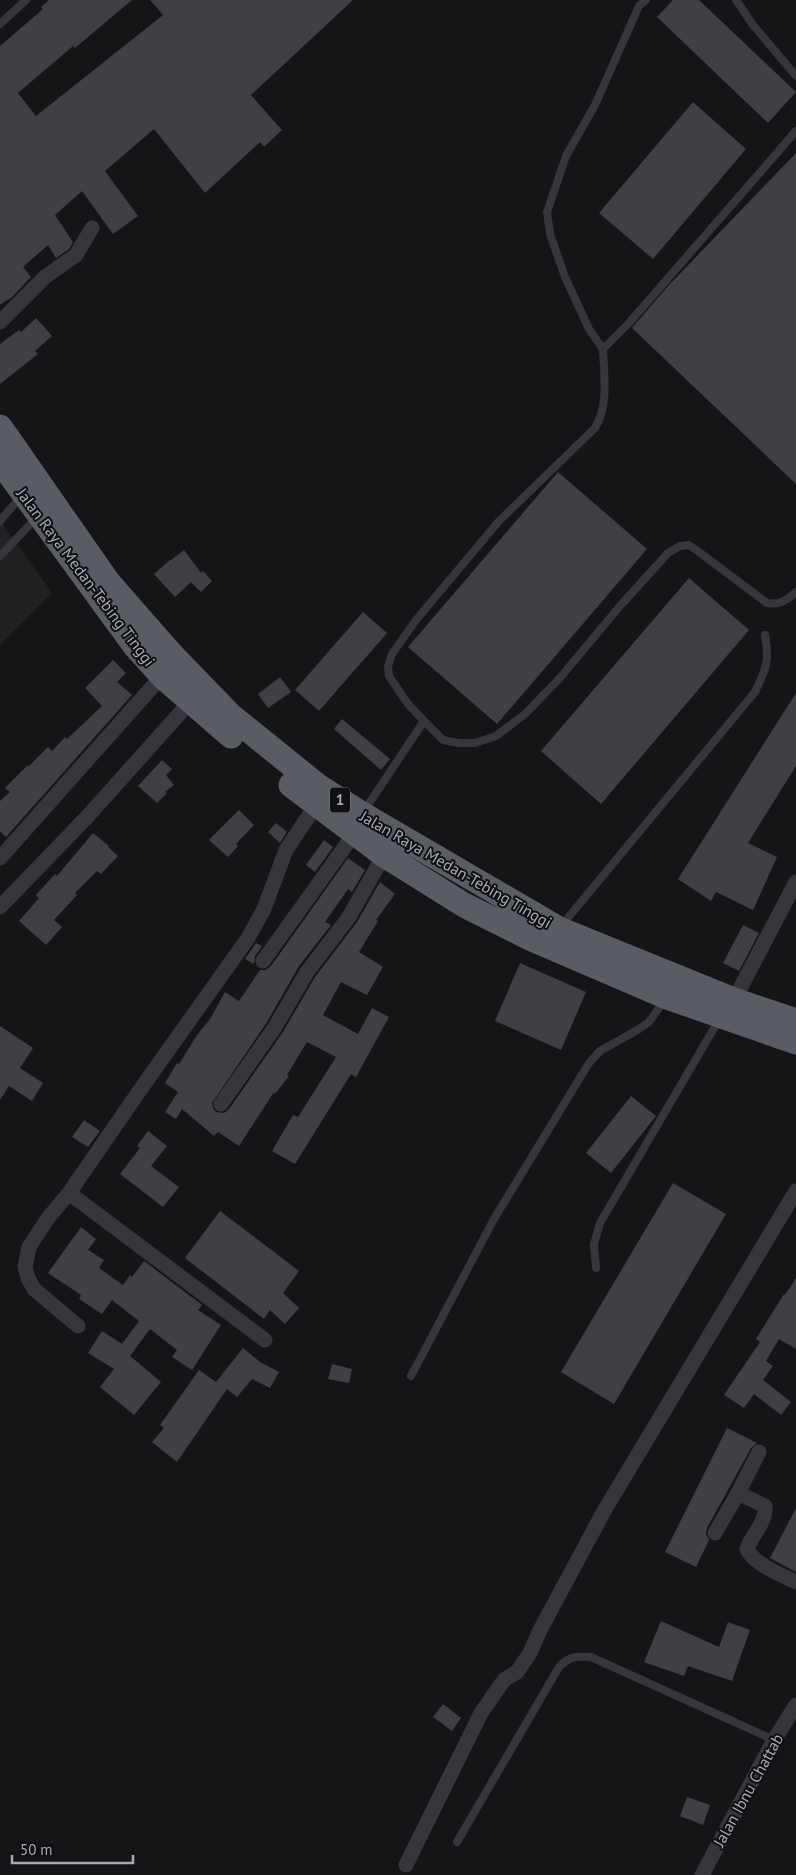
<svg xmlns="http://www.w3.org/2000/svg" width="796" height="1875" font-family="'PT Sans',sans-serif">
	<rect width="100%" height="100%" fill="#151517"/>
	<path fill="#212124" d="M0,520L52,593L0,645Z"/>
	<path fill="#3f4044" d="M49,0H132L75,48L73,46L18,93L36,116L163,15L150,0H353L251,95L282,130L264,147L260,142L205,193L154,129L105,171L138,216L113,234L82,191L55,215L73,242L69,249L56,258L48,245L23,267L31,277L12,297L0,305V46L43,9L41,7Z
		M673,0H699L796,92L768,123L657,17Z
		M693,102L746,149L653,259L599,213Z
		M796,153V484L632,328L669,285Z
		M36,318L52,336L35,351L38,354L0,384V344L19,330L21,332Z
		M558,472L647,549L497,724L408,647Z
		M184,550L201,573L203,571L212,581L201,592L191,582L175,597L154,574L170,560H171Z
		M689,578L749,630L601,804L541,751Z
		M363,612L387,633L319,711L295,690Z
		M113,660L126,673L117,682L132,695L6,837L0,831V801L10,792L5,788L28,765L29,766L48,747L52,751L65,737L67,739L102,706L85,688Z
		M280,677L291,692L268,708L258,694Z
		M796,693V766L748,843L777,857L753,910L716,892L711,901L678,879Z
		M342,719L390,759L381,770L334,729Z
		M162,760L172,769L166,775L174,785L165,792L167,793L157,803L138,786Z
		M239,810L254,825L236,844L238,846L228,857L209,840Z
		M276,823L287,832L280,843L268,832Z
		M93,833L109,846L108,847L118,856L101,874L97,871L75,893L77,895L54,920L62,927L46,945L19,921L39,898L36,895L55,874L57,876Z
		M324,840L333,847L315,872L306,865Z
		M348,858L365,870L352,892L348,889L325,922L331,925L299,966L267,1022L212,1103L213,1108L216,1112L224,1113L229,1109L283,1032L315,977L357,922L380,882L395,894L376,920L378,921L359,952L383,967L367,995L341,982L323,1015L358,1034L372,1008L389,1017L356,1077L351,1074L295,1164L272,1151L293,1115L298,1117L336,1057L307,1042L287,1075L289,1076L275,1094L274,1092L239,1146L218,1132L214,1136L182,1109L176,1119L165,1112L178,1092L165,1083L177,1063L179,1064L197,1035L210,1019L225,992L239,1001L260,970H266L271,966Z
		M743,925L759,933L739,971L723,963Z
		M256,943L262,946L255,956L254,964L245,959Z
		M520,963L586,992L561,1050L495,1021Z
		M0,1026L33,1048L20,1068L43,1083L32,1101L9,1086L0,1100Z
		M631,1096L656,1116L611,1173L586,1153Z
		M84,1120L100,1131L88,1147L72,1137Z
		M148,1131L167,1146L151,1166L179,1187L163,1207L120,1174L140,1148L137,1146Z
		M673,1183L726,1214L614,1404L561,1372Z
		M220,1211L299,1271L283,1293L299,1308L285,1324L270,1310L264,1319L185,1258Z
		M81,1227L96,1239L88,1250L104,1260L99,1268L123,1285L130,1275L132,1277L144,1261L202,1305L198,1310L221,1325L192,1370L172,1357L177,1350L150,1329L130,1356L161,1382L134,1415L100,1387L114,1369L88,1353L102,1331L122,1344L139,1321L112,1300L102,1314L79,1299L81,1295L48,1273Z
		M796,1278V1349L779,1339L766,1361L773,1366L763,1380L791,1402L781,1415L754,1394L744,1408L724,1395L760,1342L756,1339L784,1294L785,1295Z
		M243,1348L260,1362L279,1372L270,1388L252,1379L237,1397L227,1389L177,1462L152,1442L164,1428L160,1425L199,1370L216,1382Z
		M332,1364L352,1369L349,1383L328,1379Z
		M727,1428L757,1443L751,1448L707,1528L706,1534L709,1540L696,1567L665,1552Z
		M796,1508V1572L770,1558Z
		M661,1621L719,1647L728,1622L750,1630L732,1681L688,1666L684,1676L644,1662Z
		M443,1704L461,1718L452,1731L433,1717Z
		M687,1797L710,1805L703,1825L680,1816Z"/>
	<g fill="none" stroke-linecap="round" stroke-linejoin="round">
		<path stroke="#36363c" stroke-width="8" d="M646,0L639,6L595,105L566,156L547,212L550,234L565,277L589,329L603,349L629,323L796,131
			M736,0L753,25L796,76
			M0,24L26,0
			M0,521L22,495
			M0,556L37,517
			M424,721L408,704L389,676L388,666L392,654L416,620L499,521L595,428C609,404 604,376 603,349
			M364,811L424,721L443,740L459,743H475L496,736L525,714L559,679L620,606L668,553L680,546L689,545L695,549L767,603C780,605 786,601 796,592
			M562,925L755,692C766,669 770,661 765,635
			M596,1268L594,1244L600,1223L720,1018
			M411,1376L494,1219L589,1063L600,1051L639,1029L649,1022L664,1001
			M457,1842L559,1667C569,1656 577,1656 591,1657L774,1740"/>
		<path stroke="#36363c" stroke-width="15" d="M0,322L45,277L76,255L92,228
			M0,858L162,676
			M0,907L87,817L190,702
			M263,961L354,834
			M734,1000L796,882
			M221,1104L275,1027L307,972L349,917L384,855
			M69,1193L265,1340
			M78,1326L34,1289L28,1278L25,1267L29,1247L48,1218L69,1193L140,1090L248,938L264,909L286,850L316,805
			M759,1452L738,1493L765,1506C767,1522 752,1534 747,1549C754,1564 781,1575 796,1582
			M715,1533L738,1493
			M406,1865L481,1713L504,1680L517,1672L530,1653L539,1632L604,1511L796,1191
			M702,1875L774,1740L796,1705"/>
		<path stroke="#5a5c64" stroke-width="25" d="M0,427L108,582L171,654L230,715L318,786L362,814L559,929L734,1000L796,1021
			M0,461L135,646L162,676L231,736
			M291,785L384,855L464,905L532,939L667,997L796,1042"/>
	</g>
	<g text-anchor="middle" stroke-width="4" stroke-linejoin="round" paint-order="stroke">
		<rect fill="#101012" stroke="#7a7c86" stroke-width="1" x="330" y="787.5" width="20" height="25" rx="4"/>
		<g font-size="15" font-weight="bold" fill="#a7abb7">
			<text x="340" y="805">1</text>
		</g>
		<g font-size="16" fill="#a7abb7" stroke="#101012">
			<text transform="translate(86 577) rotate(53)" y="6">Jalan Raya Medan-Tebing Tinggi</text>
			<text transform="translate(456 869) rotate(30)" y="6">Jalan Raya Medan-Tebing Tinggi</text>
			<text transform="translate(748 1790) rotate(-61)" y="6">Jalan Ibnu Chattab</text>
		</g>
	</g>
	<path d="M12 1855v8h121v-8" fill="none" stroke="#a7abb7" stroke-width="2.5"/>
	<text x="20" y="1855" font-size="15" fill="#a7abb7" stroke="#101012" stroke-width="4" paint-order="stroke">50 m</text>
</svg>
